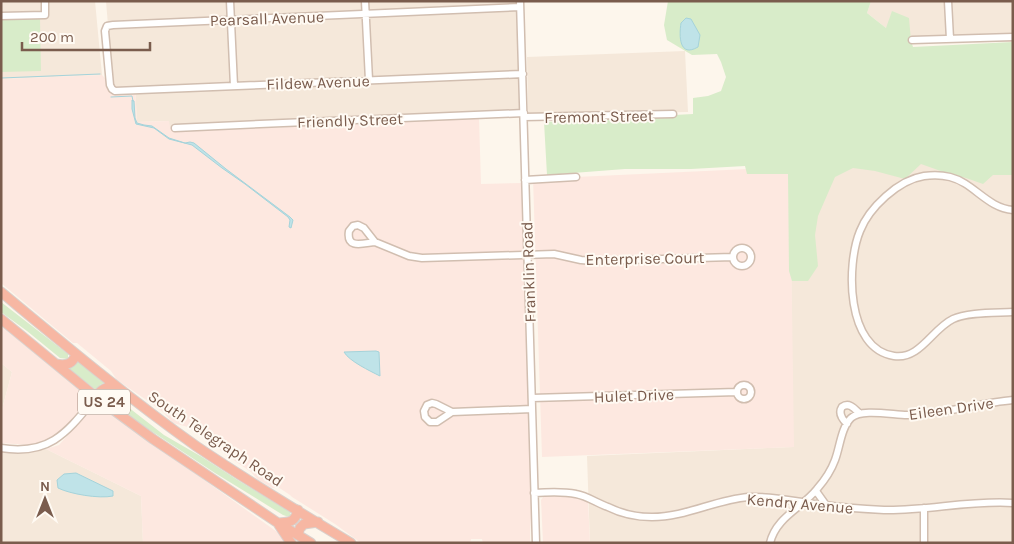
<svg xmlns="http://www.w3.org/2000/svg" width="1014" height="544" font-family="Karla,sans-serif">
	<rect width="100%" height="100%" fill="#fdf6ec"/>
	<path fill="#f5e8da" d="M1,1H95L102,75L1,79Z
		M106,1H518L521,107L519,109L513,110L439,115L292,119L195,126L169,127V121L137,122L135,87L115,88L113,86Z
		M871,1H1013V42L911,41L886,28L867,13Z
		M685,51L688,112L529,115L528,109L527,57Z
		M1013,160V543H590L587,456L793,447L790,167Z
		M1,363L12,372L1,413Z
		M46,449L141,496L143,543H1V451L11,452H28Z"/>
	<path fill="#fde8e0" d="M102,75L115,88L135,87L137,122L169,121L170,127L269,121V128L479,118L481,184L524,183L534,514L531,515L530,532V543H483L482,539H471L470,543H361L335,524L292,497L290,495L278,487L272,488L257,479L251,472L225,454L208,440L188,427L173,423L163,412L148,401L117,380L111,371L77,343H73L1,283V79Z
		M790,167L794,447L542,457L533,178L576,177Z
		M1,326L91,399L68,426L57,436L44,442L28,445L1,443V413L12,372L1,363Z
		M96,403L280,534L288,543H143L141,496L46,449L59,445Z
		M550,494L578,496L588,501L590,543H543L541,500L544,496Z"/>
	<path fill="#d8ecc9" d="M668,1H871L867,13L886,28L892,11L909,18L911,41L913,47L1013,42V175H993L983,184L966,178L949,174L921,164L905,179L875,171L853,168L835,177L818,216L815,235L818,266L808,281H792L789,271L788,174H747L745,166L691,169H625L547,175L544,122L693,114V98L708,96L721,91L726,77L721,62L717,54L692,55L667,40L664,25Z
		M40,18L41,71L1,72V19Z
		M1,302L68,354V359L60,358L27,331L1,312Z
		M77,361L104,383L100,385L96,390L68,368Z
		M110,393L164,435L202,457L236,479L290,512L291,516H286L283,515L215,473L127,415L105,397V394Z"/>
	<path fill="#bfe3e8" stroke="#a5d3da" d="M686,18L691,19L700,35L698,47C679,58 679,36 681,23Z
		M132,100L134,101L135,118L137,123L144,125L152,126L169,138L185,143L190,142L194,143L226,169L290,217L293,220L291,228L289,227L290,220L288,217L245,184L222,168L192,145L169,139L154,128L136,124L132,109Z
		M376,351L379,352L380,376C370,371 349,361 344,352Z
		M76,473L113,491V496C99,499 70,494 58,488L57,480L64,474Z"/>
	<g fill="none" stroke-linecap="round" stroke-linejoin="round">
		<path stroke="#a5d3da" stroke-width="1" d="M1,78L100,74
			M111,97L132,96L133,101"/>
		<defs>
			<path id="minor" d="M230,1L234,86
				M365,1L369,80
				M520,1L536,543
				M948,1L950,39
				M520,7L113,25L107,26L105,31L110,85L112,89L115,91L523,74
				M1,16L45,15V1
				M912,40L1013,37
				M524,117L673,114
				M175,128L283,123L524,113
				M525,180L576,177
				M1013,210C987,208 974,183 950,177C942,175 932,175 924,176C898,180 869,208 860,231C846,265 846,349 894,356C920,360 932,329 953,319C967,312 996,313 1013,312
				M358,225L364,228L375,242C364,243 346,250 349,231L353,226Z
				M375,242L409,256L422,258L554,254L581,260L593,261L733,257
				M733 257a9 9 0 1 1 18 0a9 9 0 1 1-18 0Z
				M737 392a7 7 0 1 1 14 0a7 7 0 1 1-14 0Z
				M532,398L737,392
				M432,403L436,404L452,412L437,422H430L425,417L424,411L427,405Z
				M452,412L532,409
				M847,424C842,419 838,413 842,407C849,402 854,408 859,413
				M1,448C51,456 68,431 96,397
				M816,491L826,505
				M534,493C548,492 562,491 576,494C587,496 597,503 608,507C622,514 636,517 652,517C685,517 715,500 748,497C771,496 793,501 816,504C838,507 861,509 884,510C927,511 970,500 1013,503
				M770,543C776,517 802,508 817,489C824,481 831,471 835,460C840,447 841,428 851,418C861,408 893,415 907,415C941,415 978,403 1013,400
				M924,543V508"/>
			<path id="highway" d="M1,292C65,345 128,398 196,446C246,480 299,512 351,543
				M1,319L96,397L153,439L278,523L311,543
				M56,364C66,366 73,364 76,354
				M96,397C101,389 107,386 116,386
				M278,523C289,522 295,523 298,510
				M279,525L291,543
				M298,535L300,528L304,524L318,522"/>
		</defs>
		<use href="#minor" stroke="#d1beb0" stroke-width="9"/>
		<use href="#highway" stroke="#dad1cd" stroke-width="11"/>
		<use href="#minor" stroke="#fff" stroke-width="6"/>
		<use href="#highway" stroke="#f7b7a3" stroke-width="9"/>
	</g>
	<g text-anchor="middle" stroke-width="4" stroke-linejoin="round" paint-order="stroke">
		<rect fill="#fffaf3" stroke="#a28b7f" stroke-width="1" x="78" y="389.5" width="52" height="25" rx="4"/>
		<g font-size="15" font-weight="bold" fill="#7a5c4d">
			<text x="104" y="407">US 24</text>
		</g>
		<g font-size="16" fill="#7a5c4d" stroke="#fffaf3">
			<text transform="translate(267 18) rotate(-2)" y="6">Pearsall Avenue</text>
			<text transform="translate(318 82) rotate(-2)" y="6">Fildew Avenue</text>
			<text transform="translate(599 116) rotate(-1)" y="6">Fremont Street</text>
			<text transform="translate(350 120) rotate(-2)" y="6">Friendly Street</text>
			<text transform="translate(645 258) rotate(-1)" y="6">Enterprise Court</text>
			<text transform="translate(528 272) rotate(-92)" y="6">Franklin Road</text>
			<text transform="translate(634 395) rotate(-2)" y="6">Hulet Drive</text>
			<text transform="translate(951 408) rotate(-8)" y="6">Eileen Drive</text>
			<text transform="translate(216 438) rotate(34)" y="6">South Telegraph Road</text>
			<text transform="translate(800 503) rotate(5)" y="6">Kendry Avenue</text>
		</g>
	</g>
	<rect width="1014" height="544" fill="none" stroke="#7a5c4d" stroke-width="5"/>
	<g transform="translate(45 499)" stroke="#fffaf3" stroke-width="4" paint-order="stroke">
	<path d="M0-4L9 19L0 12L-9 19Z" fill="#7a5c4d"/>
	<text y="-8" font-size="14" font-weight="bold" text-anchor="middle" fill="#7a5c4d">N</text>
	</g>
	<path d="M22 42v8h128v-8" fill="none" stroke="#7a5c4d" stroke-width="2.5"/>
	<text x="30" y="42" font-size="15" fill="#7a5c4d" stroke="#fffaf3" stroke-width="4" paint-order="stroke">200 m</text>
</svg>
